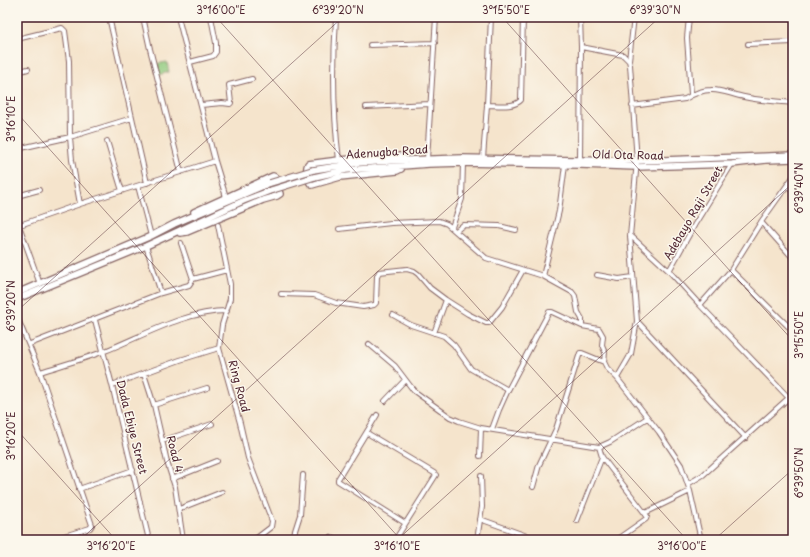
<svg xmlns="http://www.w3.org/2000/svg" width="810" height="557" font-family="'Playpen Sans',sans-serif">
	<rect width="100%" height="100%" fill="#fbf7ec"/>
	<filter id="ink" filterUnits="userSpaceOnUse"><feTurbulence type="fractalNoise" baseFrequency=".025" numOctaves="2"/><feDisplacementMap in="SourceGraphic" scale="8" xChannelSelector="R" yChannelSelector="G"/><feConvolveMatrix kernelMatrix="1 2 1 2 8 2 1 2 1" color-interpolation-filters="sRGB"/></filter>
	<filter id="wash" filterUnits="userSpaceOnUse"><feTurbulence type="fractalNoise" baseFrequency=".012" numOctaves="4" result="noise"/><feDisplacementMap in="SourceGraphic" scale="16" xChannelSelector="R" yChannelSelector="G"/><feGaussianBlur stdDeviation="0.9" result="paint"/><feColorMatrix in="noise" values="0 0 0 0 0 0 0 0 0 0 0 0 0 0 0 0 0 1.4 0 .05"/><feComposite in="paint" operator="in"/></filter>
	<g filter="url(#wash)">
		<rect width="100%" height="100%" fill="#f5e4cc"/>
		<path fill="#91ca7e" stroke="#6e7454" d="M167,62L169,72L158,75L156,64Z"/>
	</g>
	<g filter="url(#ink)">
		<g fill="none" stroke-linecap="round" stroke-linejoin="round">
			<defs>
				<path id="minor" d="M109,17L147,183
					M143,17L150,49L181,172
					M178,17L215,161L226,197
					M336,17C333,64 333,113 339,160
					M580,17L581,47L580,159
					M689,17L687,38L691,94
					M17,39L62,28L65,31L69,61L70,137L72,160L80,204
					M748,44L793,42
					M370,45L435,43
					M581,47L623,55L629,61L630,65L637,161L630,236L637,321L631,354L617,378
					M629,60L634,17
					M190,62L213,56L216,52V43L211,17
					M17,72L28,69
					M201,105L222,103L230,104L231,103L229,85L252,79
					M487,105C497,105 514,108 521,100L523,17
					M632,106L685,99C693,94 701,90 711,90C720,89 733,95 744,97C760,101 777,101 793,103
					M366,107L430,104
					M107,141L122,191
					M17,149L70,137L132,118
					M483,158L487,105L491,17
					M427,159L436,17
					M138,186L151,236
					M788,186L793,191
					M17,196L39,190
					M17,220L40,284
					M761,222L793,258
					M218,225L230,284V299L222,325L219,348L240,423L248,458L272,521L271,527L254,540
					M17,226L80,204L215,161
					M452,227L462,199L463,163
					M339,229L391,223L439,221L447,224L486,258L543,276L572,292L575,296L578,312L582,319V326L599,329L603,336L602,345L605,352L604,362
					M456,231L463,225L499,226L516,230
					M631,236L669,271L700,305L789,398
					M181,243L193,279
					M147,249L161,293
					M731,270L793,331
					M669,271L695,224L732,164
					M597,275L619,279L633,277
					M543,276L559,211L565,165
					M281,294L314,295L336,303L363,307L374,305L376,303L377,276L379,272L407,269L414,271L418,274L430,288L446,300L468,314L486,323H489L502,307L523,270
					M700,305L731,270L761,222L793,177
					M393,315L411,325L444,336L454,345L471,369L508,390
					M17,317L40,372L92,525L90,528L51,540
					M95,320L112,385L149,540
					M637,321L746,438
					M434,333L446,300
					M30,344L161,293L189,285L193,279L227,270
					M369,344L395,366L414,391L450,417L459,421L481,428L599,447L610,442L647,418
					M40,372C62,365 84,359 105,351C143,336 185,311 227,311
					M144,374L154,405L167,462L175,487L183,540
					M112,385L180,360L219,348
					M385,401L405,380
					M154,405L207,388
					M377,415L338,479V481L405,523
					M492,429L499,410L508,390L549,312H552L582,326
					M367,433L434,473L436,475L395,540
					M162,441L212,424
					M599,447L602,457L647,516L646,519L616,540
					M480,456L481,428
					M172,479L217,461
					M688,484L703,475L793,394
					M533,487L539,465L556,429L579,356L580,353H582L604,362L607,368L617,378L659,432L681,465L690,491L701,540
					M79,489L133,470
					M179,509L222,492
					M645,513L690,491
					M480,519L538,540
					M577,521L602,457
					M17,533L19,540
					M331,537L335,540
					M292,540L300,515L303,475
					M477,540L482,507L481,476"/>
				<path id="tertiary" d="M401,169L397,171L340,177L312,185C307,181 305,170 308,164L339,160L396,156H400L406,160
					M313,170L357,163L406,160L463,158L637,161L793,155
					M314,177L346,170L429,164L463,163L580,165L637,167L732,164L766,160L793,159
					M180,233L187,232L263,200L277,196L280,194L275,177L273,176L194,212
					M17,293L151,236L174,224L270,183
					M17,299L146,246L243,201L272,190"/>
			</defs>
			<use href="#minor" stroke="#866463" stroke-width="6"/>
			<use href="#tertiary" stroke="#866463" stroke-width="8"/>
			<use href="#minor" stroke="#fff" stroke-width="4"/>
			<use href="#tertiary" stroke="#fff" stroke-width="5.5"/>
			<defs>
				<path id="tertiary-bridge" d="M270,183L313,170
					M272,190L314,177"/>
			</defs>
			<use href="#tertiary-bridge" stroke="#866463" stroke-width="8" stroke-linecap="butt"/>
			<use href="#tertiary-bridge" stroke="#fff" stroke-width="5.5"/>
		</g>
	</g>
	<path fill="none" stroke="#4a1f2b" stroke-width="1" stroke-opacity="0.45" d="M216,17L687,540M502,17L793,341M787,17L793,23M17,25L26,17M17,113L401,540M17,311L343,17M17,430L116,540M80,540L660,17M397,540L793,183M714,540L793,469"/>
	<g text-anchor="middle" stroke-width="3" stroke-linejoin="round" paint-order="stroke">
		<g font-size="11" fill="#4a1f2b" stroke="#fbf7ec">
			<text transform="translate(387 152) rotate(-4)" y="4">Adenugba Road</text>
			<text transform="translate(628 155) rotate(1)" y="4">Old Ota Road</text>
			<text transform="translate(693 213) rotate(-60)" y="4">Adebayo Raji Street</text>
			<text transform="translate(239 386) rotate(75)" y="4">Ring Road</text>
			<text transform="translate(132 427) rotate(76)" y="4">Dada Ebiye Street</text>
			<text transform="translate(175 454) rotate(76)" y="4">Road 4</text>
		</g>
	</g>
	<rect width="810" height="557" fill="none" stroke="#fbf7ec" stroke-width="44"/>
	<rect x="22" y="22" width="766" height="513" fill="none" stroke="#4a1f2b" stroke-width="1.5"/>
	<g font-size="10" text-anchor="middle" fill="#4a1f2b">
		<text x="221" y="14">3°16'00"E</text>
		<text x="338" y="14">6°39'20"N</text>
		<text x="506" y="14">3°15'50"E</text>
		<text x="655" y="14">6°39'30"N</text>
		<text transform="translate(11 119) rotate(-90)" y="4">3°16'10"E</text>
		<text transform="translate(799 188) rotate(-90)" y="4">6°39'40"N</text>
		<text transform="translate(11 306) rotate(-90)" y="4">6°39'20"N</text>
		<text transform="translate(799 335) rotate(-90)" y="4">3°15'50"E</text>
		<text transform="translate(11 436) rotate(-90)" y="4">3°16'20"E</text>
		<text transform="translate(799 473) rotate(-90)" y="4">6°39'50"N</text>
		<text x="111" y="550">3°16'20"E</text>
		<text x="397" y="550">3°16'10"E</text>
		<text x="682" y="550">3°16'00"E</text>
	</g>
</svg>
